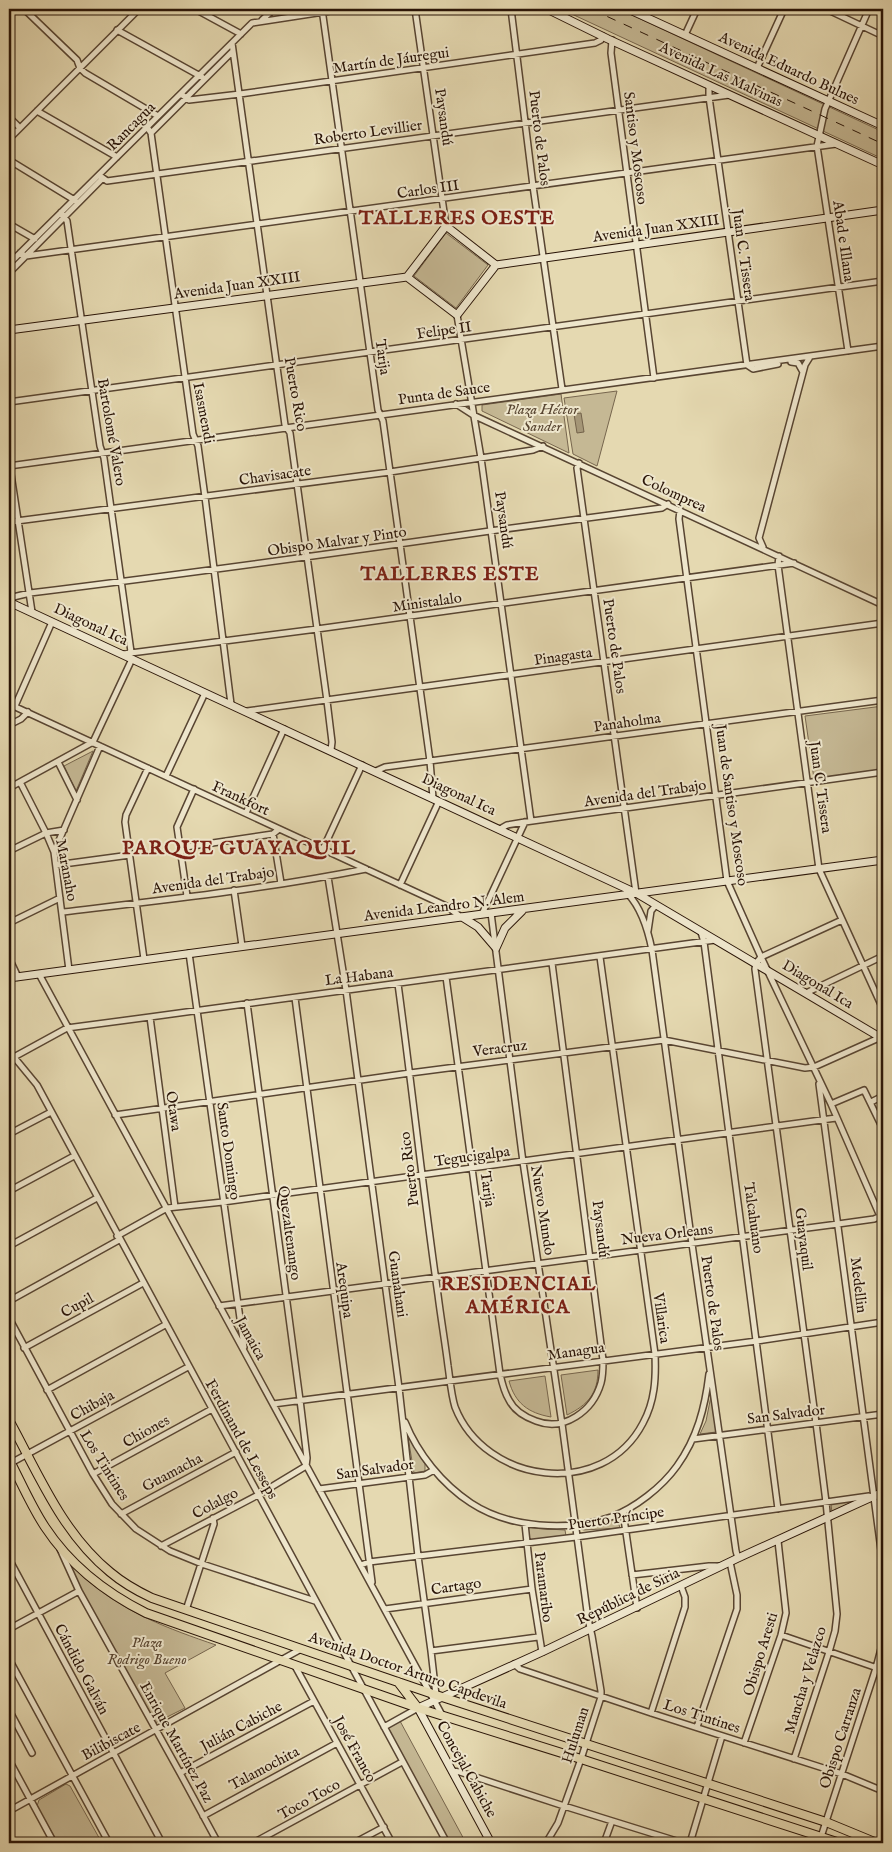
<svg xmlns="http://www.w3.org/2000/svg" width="892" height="1852" font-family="'IM FELL English',serif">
	<rect width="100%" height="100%" fill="#e5d9b1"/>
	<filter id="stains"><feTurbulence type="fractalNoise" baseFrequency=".004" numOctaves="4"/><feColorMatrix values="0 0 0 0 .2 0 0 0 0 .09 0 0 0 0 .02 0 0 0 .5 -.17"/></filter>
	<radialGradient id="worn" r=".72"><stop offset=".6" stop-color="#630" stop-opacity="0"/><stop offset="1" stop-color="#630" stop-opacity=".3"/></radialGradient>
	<path fill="#c5b894" stroke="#77664e" d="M561,9H619L883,132V159Z
		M446,233L488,265L456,308L414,276Z
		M617,391L597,466L573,454L564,398Z
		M561,394L569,453L482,411V405Z
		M883,706V769L814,779L805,716Z
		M93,751L76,791L64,766Z
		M598,1370C598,1393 588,1405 567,1415L561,1375Z
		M545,1376L551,1417C528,1413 515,1403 509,1381Z
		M711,1396L716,1432L700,1434L706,1421Z
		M408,1437L425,1464V1471L414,1473Z
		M857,1500L832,1513L831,1504Z
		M617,1518L620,1528L584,1530L580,1529L584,1526Z
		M530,1528L565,1530L566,1536L529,1540L528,1529Z
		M65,1556C72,1564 78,1572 86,1579C123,1612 169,1629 216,1645L165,1673L185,1708L155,1723L78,1583Z
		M400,1721L466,1843H450L386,1729Z
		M66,1784L70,1786L102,1843H58L37,1806L39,1800Z"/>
	<path fill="#a59677" stroke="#73624a" d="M581,413L584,432L577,433L574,414Z"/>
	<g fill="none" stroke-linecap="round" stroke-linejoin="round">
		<defs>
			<path id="street" d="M24,9L77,60L80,68L85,73L158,116
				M195,9L241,34
				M322,9L378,410L383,421L430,761L433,798
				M415,9L446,226
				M511,9L533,186L562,389
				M826,9L883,36
				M262,20L274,9
				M117,30L202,77
				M685,35L697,9
				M612,40L611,53L654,378
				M232,43L285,425L290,433L327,701L332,742L331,750
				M757,68L784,9
				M709,85V97L747,365L753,369L778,364
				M181,94L189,100L240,94L595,43L601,40L603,36
				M37,111L117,157
				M9,117L20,128
				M147,127L151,133L193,434L198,446L205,497L231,704
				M151,133L233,51
				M9,139L139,9
				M9,160L76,201
				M99,175L107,181L729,95
				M9,224L35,239
				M20,253L26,256L33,255L836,144
				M9,264L252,23L343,9
				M9,273L103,178
				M457,315L481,458L531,821
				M848,351L817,146L825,109L869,9
				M791,362L798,363L803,372
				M9,402L883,281
				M456,404L473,415L883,605
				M9,461L32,612
				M579,463L577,468L636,893
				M9,466L883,346
				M680,510L679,519L727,881L761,957L831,1104L883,1223
				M9,522L390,472L533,450L543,446
				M763,547L759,538L805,365L810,357
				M779,556L778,565L819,869L883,1009
				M9,598L30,593C184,574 337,553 490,531C547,523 605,516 662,508L668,504
				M881,603L883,639
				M123,654L317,629L794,563
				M9,704L446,906L461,917
				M15,706L52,622
				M247,711L883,623
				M9,725L21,719L28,712
				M58,762L77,800
				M376,771L385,767L883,700
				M166,776L205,693
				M20,782L46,833L54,852L69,970
				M9,788L93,742L132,659L104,458L100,446L67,221L61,212
				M246,813L284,729
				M500,829L507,825L525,822L883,772
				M273,834L281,883
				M179,848L273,834L279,829
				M323,849L362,765
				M9,851L46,833L64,830
				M54,852L100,746
				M56,865L130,855
				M328,877L346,990L399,1388L418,1556L431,1651L436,1695
				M400,885L439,801
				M234,890L242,946
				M628,894C642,909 648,930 652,950L692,1244L736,1551L738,1558
				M187,896L177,827L194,789
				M63,912C164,900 266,889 366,869
				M491,913L523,1162L562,1424L588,1619L592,1636L601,1691V1697L581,1759L558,1823L546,1843
				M482,914L525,822
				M9,923L60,898
				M648,931L651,911L656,905
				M701,932L704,942L778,1509
				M189,953L244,1347
				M9,958L18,977
				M144,959L125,822L126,815L148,768
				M39,974L442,1715
				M446,977L500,1374C502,1383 504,1392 509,1400C514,1410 525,1417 536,1421C564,1432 593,1411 601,1383C603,1376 603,1368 603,1360L552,963
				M398,984C412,1087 423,1191 438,1295C441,1319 445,1342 448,1366C450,1379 451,1394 455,1407C485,1484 603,1500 643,1423C655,1401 656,1378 655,1354L600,957
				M806,993L883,956
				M295,998L372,1582
				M150,1017L175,1207
				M9,1051L37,1085L447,1843
				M14,1057L67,1028L150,1017L715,940
				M819,1084L883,1565
				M871,1102L883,1096
				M831,1104L864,1090L883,1129
				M115,1115L410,1073L664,1040L805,1068L814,1067L881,1037
				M9,1134L51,1112
				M9,1191L74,1156
				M117,1236L167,1208L223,1202L836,1118
				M9,1246L97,1198
				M9,1301L119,1240
				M219,1306L838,1224L874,1219L883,1215
				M9,1318L93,1474L112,1504L136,1529L170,1551L202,1564L315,1601
				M24,1348L143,1283
				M47,1390L165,1325
				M273,1404L757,1341L883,1322
				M405,1422C418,1454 442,1484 471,1503C509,1528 568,1532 611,1517C635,1508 662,1487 677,1466C697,1438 705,1408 709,1374
				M693,1439L883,1414
				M9,1464L188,1367
				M93,1474L212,1409
				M319,1489L425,1475L434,1470
				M623,1512L637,1608
				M121,1514L236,1452
				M525,1524L532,1589L542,1652
				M161,1546L258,1495L306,1466L307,1458L300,1400L247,1003
				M60,1549L79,1591L180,1773L218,1843
				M9,1559L162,1843
				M361,1565L369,1562L576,1537L869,1496
				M632,1575L709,1566H720
				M385,1609L532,1589
				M186,1610L214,1524L213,1518
				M9,1629L79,1591
				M781,1635L883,1670
				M431,1651L538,1637
				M9,1659L109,1843
				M514,1664L520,1669L651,1713L842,1774L883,1791
				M295,1666L392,1843
				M9,1710L32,1753
				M651,1713L685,1607V1597L681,1586
				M384,1727L418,1708
				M697,1727L737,1609V1595L730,1562
				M744,1743L781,1635L786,1613L778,1541
				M794,1759L829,1652L835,1631L837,1614L826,1502L816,1423L755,969L756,963L761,957L842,920
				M9,1760L54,1843
				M452,1771L460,1772L564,1806L683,1843
				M180,1773L314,1701
				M9,1811L301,1649
				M203,1816L337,1743
				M253,1843L402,1762
				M354,1843L384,1827
				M604,1843L612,1821
				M690,1843L722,1736
				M819,1843L876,1668L883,1641"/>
			<path id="secondary" d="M547,9L608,39L883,165
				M628,9L883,126
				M407,277L446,226L496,265L883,210
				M9,330L407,277L457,315L496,265
				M9,602L636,893L883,1039
				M462,917L478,927L496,948
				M496,948L505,928L522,911
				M9,978L883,860
				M491,1843L418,1708L542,1652L738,1558L883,1492"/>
			<path id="primary" d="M9,1420C38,1473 62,1533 110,1572C123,1583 137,1591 152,1598L436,1695L826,1822L877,1843
				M9,1459C21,1482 31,1506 45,1527C70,1565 106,1593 146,1613L418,1708L581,1759L840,1843
				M398,1682L418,1708"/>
		</defs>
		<use href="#street" stroke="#584532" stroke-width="8"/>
		<use href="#secondary" stroke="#291407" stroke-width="9"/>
		<use href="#primary" stroke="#291407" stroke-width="10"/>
		<use href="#street" stroke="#eee6cc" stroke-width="5"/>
		<use href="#secondary" stroke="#eee6cc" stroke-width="7"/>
		<use href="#primary" stroke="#e5d9b1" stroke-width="8"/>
		<path stroke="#291407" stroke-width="1" stroke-dasharray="9 9" stroke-linecap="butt" d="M591,9L883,144"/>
	</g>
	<g text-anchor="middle" stroke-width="4" stroke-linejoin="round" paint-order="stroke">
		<g font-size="15" fill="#291407" stroke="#eee6cc">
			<text transform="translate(391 60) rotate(-8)" y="5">Martín de Jáuregui</text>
			<text transform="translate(789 68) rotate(25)" y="5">Avenida Eduardo Bulnes</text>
			<text transform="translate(721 74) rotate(25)" y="5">Avenida Las Malvinas</text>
			<text transform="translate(444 117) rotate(82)" y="5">Paysandú</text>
			<text transform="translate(131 126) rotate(-45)" y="5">Rancagua</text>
			<text transform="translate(368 132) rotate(-8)" y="5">Roberto Levillier</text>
			<text transform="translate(540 138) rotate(83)" y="5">Puerto de Palos</text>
			<text transform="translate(636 148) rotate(83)" y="5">Santiso y Moscoso</text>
			<text transform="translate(428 189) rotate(-8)" y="5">Carlos III</text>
			<text transform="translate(656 228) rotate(-8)" y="5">Avenida Juan XXIII</text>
			<text transform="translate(844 241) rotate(82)" y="5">Abad e Illana</text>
			<text transform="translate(744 255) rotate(82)" y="5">Juan C. Tissera</text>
			<text transform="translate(237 285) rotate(-8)" y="5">Avenida Juan XXIII</text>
			<text transform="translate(444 330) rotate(-8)" y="5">Felipe II</text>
			<text transform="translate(383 357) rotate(82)" y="5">Tarija</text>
			<text transform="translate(444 393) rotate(-8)" y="5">Punta de Sauce</text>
			<text transform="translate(296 394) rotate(80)" y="5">Puerto Rico</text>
			<text transform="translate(204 413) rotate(79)" y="5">Isasmendi</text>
			<text transform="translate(112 432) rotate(80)" y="5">Bartolomé Valero</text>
			<text transform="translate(275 475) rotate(-8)" y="5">Chavisacate</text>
			<text transform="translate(674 493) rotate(25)" y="5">Colomprea</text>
			<text transform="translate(504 520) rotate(82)" y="5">Paysandú</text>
			<text transform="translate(337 541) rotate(-8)" y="5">Obispo Malvar y Pinto</text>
			<text transform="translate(427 602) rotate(-8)" y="5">Ministalalo</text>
			<text transform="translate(91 624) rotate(25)" y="5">Diagonal Ica</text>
			<text transform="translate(615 646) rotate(82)" y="5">Puerto de Palos</text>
			<text transform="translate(563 656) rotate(-8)" y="5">Pinagasta</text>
			<text transform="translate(627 722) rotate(-8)" y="5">Panaholma</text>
			<text transform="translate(821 787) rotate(82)" y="5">Juan C. Tissera</text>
			<text transform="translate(645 793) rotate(-8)" y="5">Avenida del Trabajo</text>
			<text transform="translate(459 794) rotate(25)" y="5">Diagonal Ica</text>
			<text transform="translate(241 798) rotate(25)" y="5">Frankfort</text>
			<text transform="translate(732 805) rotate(82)" y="5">Juan de Santiso y Moscoso</text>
			<text transform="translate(67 870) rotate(79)" y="5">Maranaho</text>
			<text transform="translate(213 880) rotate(-8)" y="5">Avenida del Trabajo</text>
			<text transform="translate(444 906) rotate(-7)" y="5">Avenida Leandro N. Alem</text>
			<text transform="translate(359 976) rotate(-7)" y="5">La Habana</text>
			<text transform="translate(818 984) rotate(31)" y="5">Diagonal Ica</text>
			<text transform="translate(500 1048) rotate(-7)" y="5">Veracruz</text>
			<text transform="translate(174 1111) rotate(82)" y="5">Otawa</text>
			<text transform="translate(229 1151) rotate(82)" y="5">Santo Domingo</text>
			<text transform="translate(472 1156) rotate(-8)" y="5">Tegucigalpa</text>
			<text transform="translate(409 1169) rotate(-97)" y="5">Puerto Rico</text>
			<text transform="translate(488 1189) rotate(82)" y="5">Tarija</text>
			<text transform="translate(543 1210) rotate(81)" y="5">Nuevo Mundo</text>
			<text transform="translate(754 1218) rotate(82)" y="5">Talcahuano</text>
			<text transform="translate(601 1229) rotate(83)" y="5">Paysandú</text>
			<text transform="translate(290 1233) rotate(82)" y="5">Quezaltenango</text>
			<text transform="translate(667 1234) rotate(-7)" y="5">Nueva Orleans</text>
			<text transform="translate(804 1239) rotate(83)" y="5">Guayaquil</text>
			<text transform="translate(398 1284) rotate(82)" y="5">Guanahani</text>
			<text transform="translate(859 1285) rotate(83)" y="5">Medellin</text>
			<text transform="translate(345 1290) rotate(82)" y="5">Arequipa</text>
			<text transform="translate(713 1303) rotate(82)" y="5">Puerto de Palos</text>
			<text transform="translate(77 1305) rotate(-29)" y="5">Cupil</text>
			<text transform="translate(662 1318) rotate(82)" y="5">Villarica</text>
			<text transform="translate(251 1338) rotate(61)" y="5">Jamaica</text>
			<text transform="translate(576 1351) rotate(-8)" y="5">Managua</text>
			<text transform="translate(92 1405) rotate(-29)" y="5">Chibaja</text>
			<text transform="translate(786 1414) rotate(-7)" y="5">San Salvador</text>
			<text transform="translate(146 1431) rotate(-29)" y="5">Chiones</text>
			<text transform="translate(242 1439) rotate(61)" y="5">Ferdinand de Lesseps</text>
			<text transform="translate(105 1465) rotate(58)" y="5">Los Tintines</text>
			<text transform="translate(375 1469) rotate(-8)" y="5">San Salvador</text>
			<text transform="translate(172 1472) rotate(-28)" y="5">Guamacha</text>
			<text transform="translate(215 1503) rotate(-28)" y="5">Colalgo</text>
			<text transform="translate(616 1518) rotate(-8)" y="5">Puerto Príncipe</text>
			<text transform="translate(456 1586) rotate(-8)" y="5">Cartago</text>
			<text transform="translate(544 1587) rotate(83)" y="5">Paramaribo</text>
			<text transform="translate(628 1596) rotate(-26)" y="5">República de Siria</text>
			<text transform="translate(760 1654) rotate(-73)" y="5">Obispo Aresti</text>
			<text transform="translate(82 1669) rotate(62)" y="5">Cándido Galván</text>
			<text transform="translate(408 1670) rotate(19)" y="5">Avenida Doctor Arturo Capdevila</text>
			<text transform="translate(805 1680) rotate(-73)" y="5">Mancha y Velazco</text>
			<text transform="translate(702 1716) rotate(18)" y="5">Los Tintines</text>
			<text transform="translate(241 1726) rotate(-28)" y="5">Julián Cabiche</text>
			<text transform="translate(575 1735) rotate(-72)" y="5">Huluman</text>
			<text transform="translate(840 1738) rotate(-72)" y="5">Obispo Carranza</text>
			<text transform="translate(111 1741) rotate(-28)" y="5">Bilibiscate</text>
			<text transform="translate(177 1742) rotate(61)" y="5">Enrique Martínez Paz</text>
			<text transform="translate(355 1749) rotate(61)" y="5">José Franco</text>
			<text transform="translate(264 1768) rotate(-28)" y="5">Talamochita</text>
			<text transform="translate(467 1769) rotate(61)" y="5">Concejal Cabiche</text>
			<text transform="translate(309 1799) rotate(-29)" y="5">Toco Toco</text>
		</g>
		<g font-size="15" font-style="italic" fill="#584531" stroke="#eee6cc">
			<text x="542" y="414">Plaza Héctor<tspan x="542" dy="17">Sander</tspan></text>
			<text x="147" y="1647">Plaza<tspan x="147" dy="17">Rodrigo Bueno</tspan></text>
		</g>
		<g font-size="20" font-weight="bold" letter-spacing="1" fill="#7a1f14" stroke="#eee6cc">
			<text x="457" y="224">TALLERES OESTE</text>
			<text x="450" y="580">TALLERES ESTE</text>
			<text x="239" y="854">PARQUE GUAYAQUIL</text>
			<text x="518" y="1290">RESIDENCIAL<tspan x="518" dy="23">AMÉRICA</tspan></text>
		</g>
	</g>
	<rect width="892" height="1852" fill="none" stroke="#e5d9b1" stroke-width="30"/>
	<rect x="10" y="10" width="872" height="1832" fill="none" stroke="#291407" stroke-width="2.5"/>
	<rect x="15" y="15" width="862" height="1822" fill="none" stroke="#291407"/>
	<rect width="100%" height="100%" filter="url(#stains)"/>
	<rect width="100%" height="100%" fill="url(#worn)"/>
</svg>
